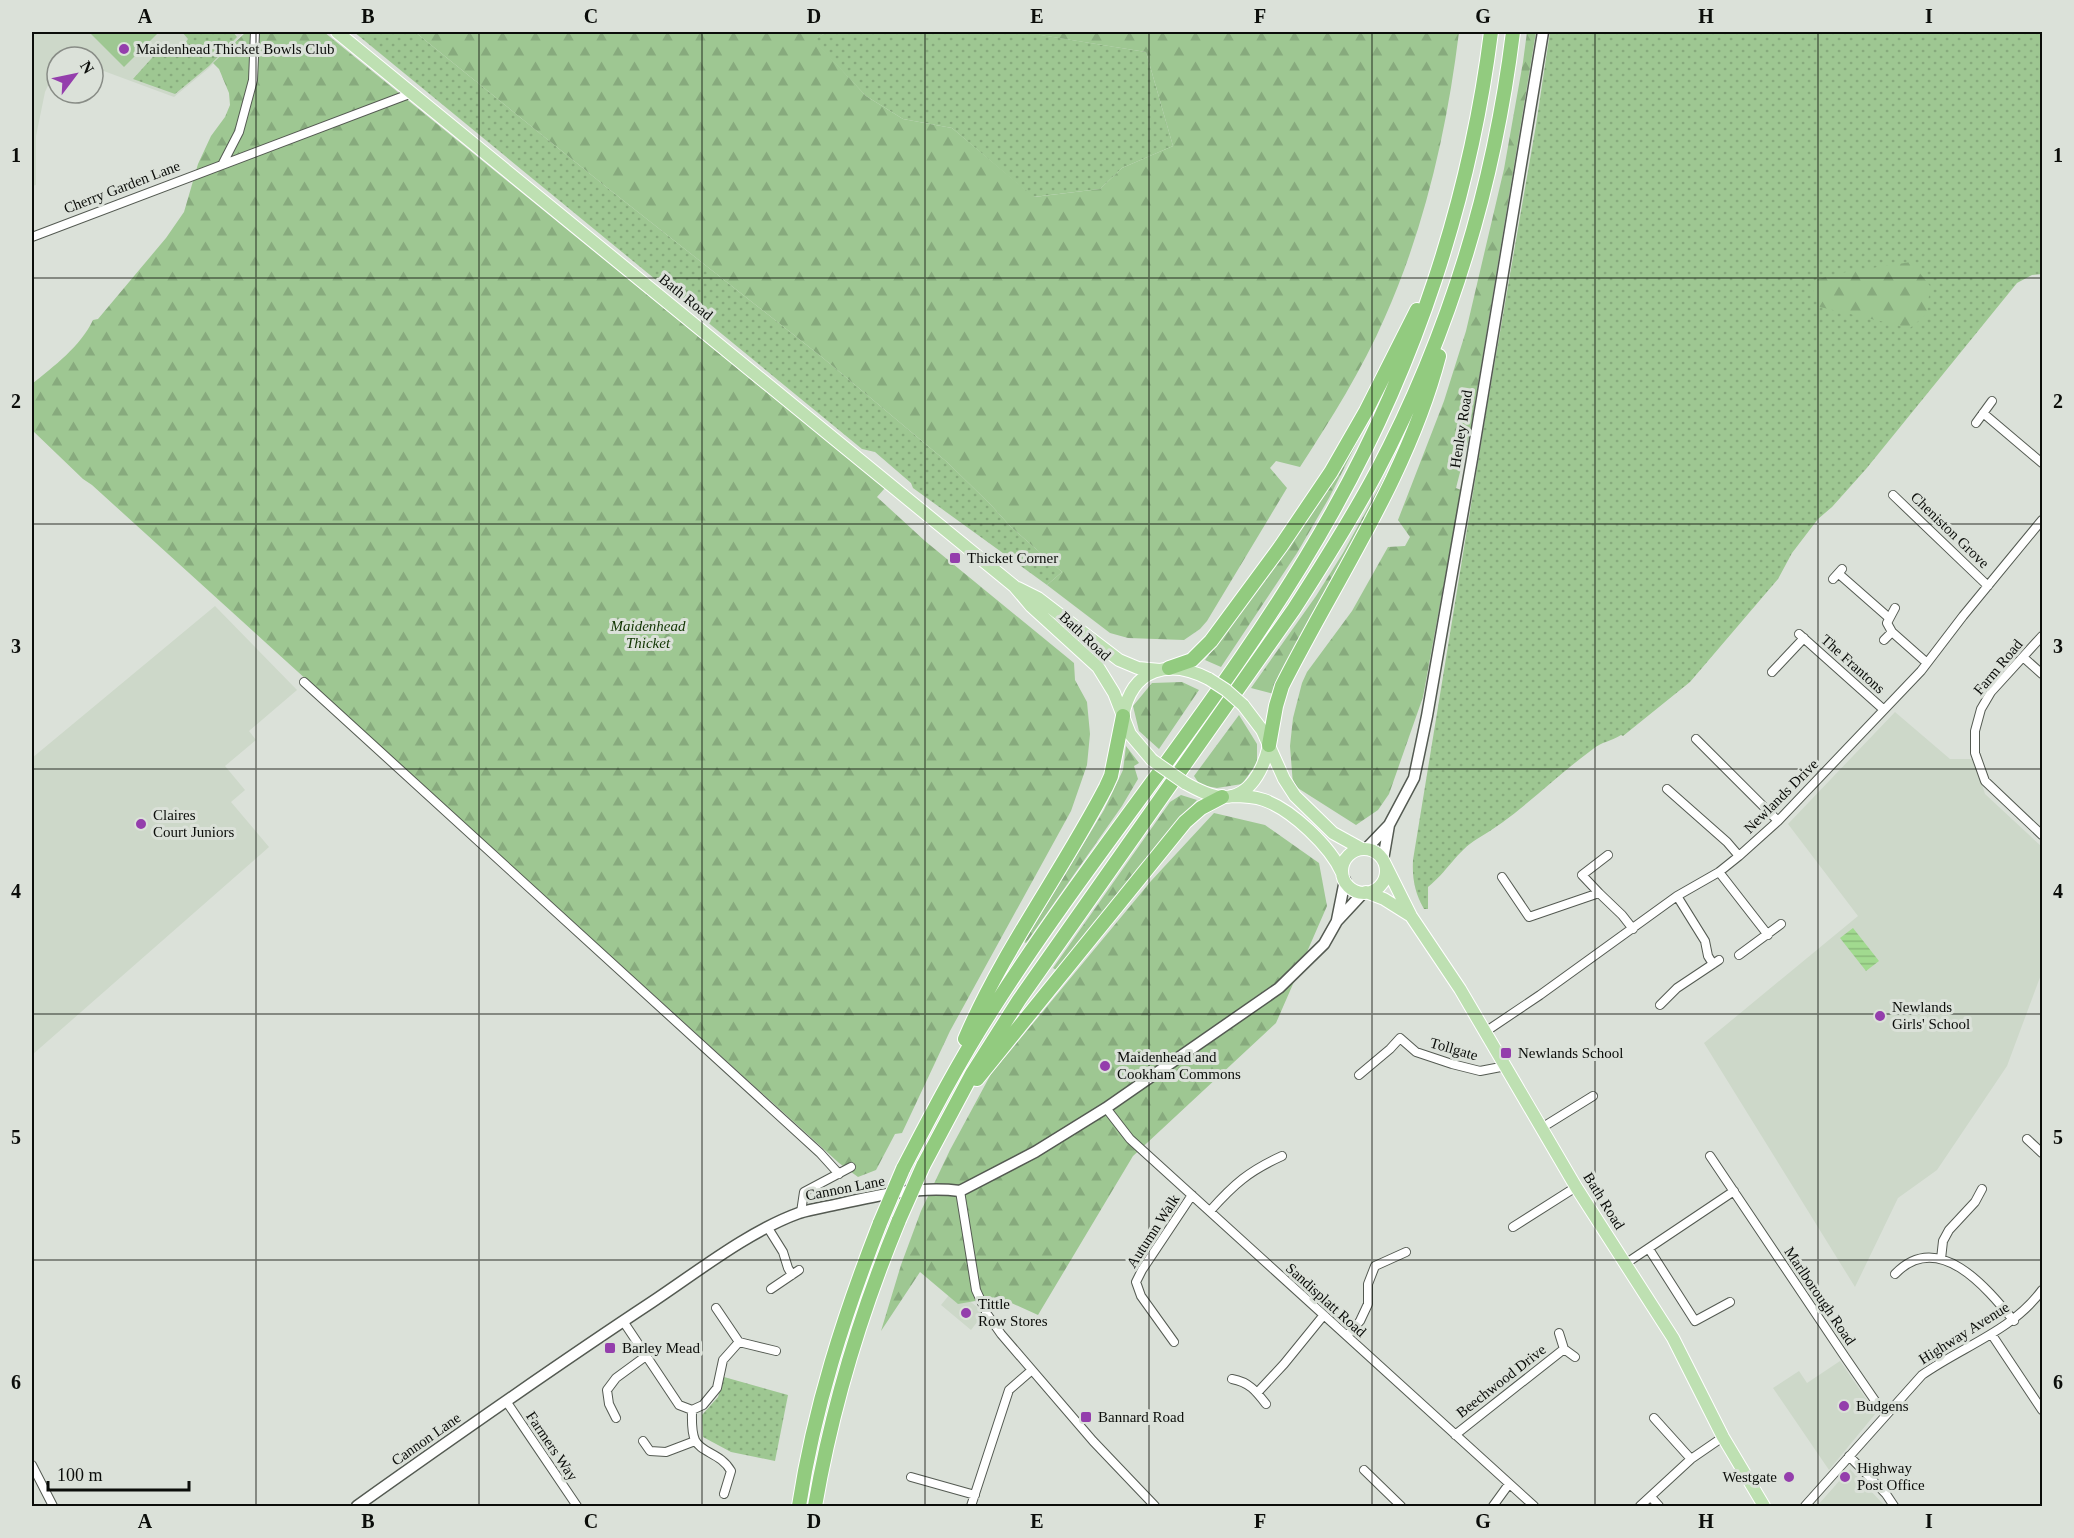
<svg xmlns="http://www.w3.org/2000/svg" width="2074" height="1538" font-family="Georgia,serif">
	<defs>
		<pattern id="grass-dots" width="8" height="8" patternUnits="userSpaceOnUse" patternTransform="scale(1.5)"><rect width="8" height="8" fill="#9ec792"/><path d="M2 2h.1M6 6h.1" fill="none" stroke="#87aa7d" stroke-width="1.8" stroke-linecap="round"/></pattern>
		<pattern id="forest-firs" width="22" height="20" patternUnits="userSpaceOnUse" patternTransform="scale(1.5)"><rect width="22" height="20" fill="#9ec792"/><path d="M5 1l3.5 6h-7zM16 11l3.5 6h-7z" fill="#87aa7d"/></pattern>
		<pattern id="water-rules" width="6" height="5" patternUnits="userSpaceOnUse" patternTransform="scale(1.5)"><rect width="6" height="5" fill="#a1da8f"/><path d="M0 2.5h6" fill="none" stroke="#89ba7a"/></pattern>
	</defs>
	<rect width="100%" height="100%" fill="#dbe1d9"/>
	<path fill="#cdd8c9" d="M32,32H242L243,33L209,68L174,97L93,67V57L62,55L57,57V66L45,92L36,136V185L32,186Z
		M215,606L297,690L249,731L256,740L225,766L245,790L231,802L269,847L32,1055V758Z
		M1895,712L1950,759H1974L1985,794L2042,847V972L2007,1066L1937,1170L1898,1198L1855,1287L1704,1043L1858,916L1788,824Z
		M954,1289L981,1310V1317L971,1330L941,1305Z
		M1840,1361L1876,1413L1829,1470L1773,1388L1799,1371L1807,1383Z
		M1850,1469L1885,1506H1817Z"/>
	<path fill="url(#grass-dots)" d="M182,32H233L237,37L209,66L175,94L133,79L160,49L176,56L188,39Z
		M354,32H415L605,186L823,358L947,462L991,505L1010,526L1062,572L1047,585L913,488L911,483L875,452L862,449Z
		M827,32H1035L1041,35L1146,52L1173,146L1122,168L1100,189L1033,197L952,128L903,119L866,96L813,40Z
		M1550,32H2042V274L2032,275L2017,283L1866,469L1832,507L1818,519L1792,553L1778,579L1690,682L1623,736L1621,735C1612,741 1601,742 1593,749C1553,778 1520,814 1477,839C1458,850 1446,873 1428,887V909H1424C1415,893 1412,879 1413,860L1487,407L1536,125Z
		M724,1377L788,1395L775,1461L731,1452L703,1437L702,1415L718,1397Z"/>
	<path fill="url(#forest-firs)" d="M246,32H324L885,488L877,497L925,541L1074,663L1075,680L1087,702L1090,734L1087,765L1071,811L950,1031L902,1133L895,1134L876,1170L858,1177L839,1163L92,485L83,479L32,430V384C53,367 81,346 93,320L98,319L166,238L184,212L198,164L211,136L225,117L230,105L229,93L219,69L213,63Z
		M415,32H827L814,40L866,96L903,119L952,128L1034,197L1100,189L1122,168L1173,146L1146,52L1040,35L1035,32H1459C1447,129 1425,227 1385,317C1362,370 1331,419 1300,467L1276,461L1270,468L1287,488L1207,621L1200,629L1184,640L1128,638L1110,633L1047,585L1062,572L1010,526L991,505L947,462L823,358L605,186Z
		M1527,32H1536L1470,433L1456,488L1461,490L1423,697L1389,794L1378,810L1356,825L1293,785L1290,746L1293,718L1302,683L1307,672L1352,611L1388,547L1405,546L1410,537L1398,520L1444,401L1466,331L1504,169L1523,62Z
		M1911,262L1930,286L1927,314L1910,328L1820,307L1813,296L1815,280L1846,272Z
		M1371,415L1329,498L1297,553L1221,667L1205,660L1230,627Z
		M1387,473H1389L1382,488L1313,617L1274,694L1251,688L1316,596L1343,553Z
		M1182,682L1199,690L1159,749L1139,731L1133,706L1152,683Z
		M1239,715L1257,744V763L1242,784L1217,788L1200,785L1194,776Z
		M1126,746L1139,763L1134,766L1138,779L1122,806L1026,943L1024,942L1104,810L1123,770Z
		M1181,795L1197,800L1170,830L1056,970L1053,968L1170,802Z
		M1214,813L1265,825L1319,863L1327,906L1276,1023L1133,1156L1038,1315L998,1297L958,1304L920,1272L881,1331L901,1265L921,1211L950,1150L991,1074L1151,881Z"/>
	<path fill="#9ec792" d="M89,32H159L124,67Z"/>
	<path fill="url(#water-rules)" d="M1853,928L1879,961L1866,971L1840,938Z"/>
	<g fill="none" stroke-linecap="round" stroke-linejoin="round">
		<defs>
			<path id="street" d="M223,163L239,132L253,80L255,32
				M32,237L412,93
				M1983,413L2042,463
				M1976,423L1992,401
				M1893,495L1988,586
				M1839,574L1888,617
				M1833,579L1842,569
				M1895,608L1887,623L1892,632L1927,663
				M1799,634L1883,709
				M2042,636L1991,692L1981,709L1975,731V753L1985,781L2042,835
				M1884,640L1892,632
				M2023,657L2042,674
				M1772,672L1804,638
				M304,682L820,1153L839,1174
				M1696,739L1778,821
				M1667,789L1727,842L1739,856
				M1719,872L1768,935
				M1502,877L1529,917L1599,893L1622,915L1633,929
				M1599,893L1582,875L1608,855
				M1677,896L1705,941L1708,956L1713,964
				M1739,955L1781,924
				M1660,1005L1677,988L1719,960
				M1485,1032L1540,995L1677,896L1719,872L1739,856L1778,821L1921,671L1963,616L2042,520
				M1359,1075L1390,1049L1400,1038L1416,1052L1452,1064L1480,1071L1506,1066
				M1106,1108L1130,1139L1534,1506
				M1543,1127L1593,1096
				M2027,1139L2042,1153
				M1710,1156L1845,1357L1878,1405L1887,1413
				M960,1191L976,1290L987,1314L1001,1334L1093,1441L1155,1506
				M1210,1211C1234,1184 1249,1171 1282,1156
				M801,1212L804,1192L851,1167
				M1513,1227L1576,1187
				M768,1228L783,1252L788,1268L792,1275
				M1649,1249L1695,1321L1730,1302
				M1941,1259L1943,1241L1949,1230L1975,1202L1982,1189
				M1625,1264L1734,1191
				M1895,1274C1938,1229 1986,1287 2014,1321
				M771,1289L799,1270
				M716,1308L739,1342L776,1351
				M623,1321L679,1405L692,1410L703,1405L717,1388L723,1360L739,1342
				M1559,1333L1564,1349L1575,1357
				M1992,1335L2042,1410
				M1347,1336L1360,1321L1368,1304V1284L1375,1266L1406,1252
				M1174,1342L1141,1296L1136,1282L1142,1270L1192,1195
				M1232,1379C1249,1382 1256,1391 1266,1404
				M1257,1393L1284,1364L1323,1316
				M506,1401L577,1506
				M692,1410C692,1420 691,1431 695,1440C701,1453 721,1453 731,1471L724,1494
				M616,1418L609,1404L607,1390L616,1378L646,1356
				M1654,1418L1691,1459
				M1455,1435L1564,1349
				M643,1441L650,1451L666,1452L695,1441
				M1849,1456L1886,1494L1894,1506
				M32,1465L53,1506
				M1364,1470L1401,1506
				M911,1477L975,1495
				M1651,1497L1659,1506
				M971,1506L1009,1390L1032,1370
				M1493,1506L1509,1484
				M1640,1506L1691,1459L1723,1437
				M1805,1506L1922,1375C1963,1346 2012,1331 2042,1290"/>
			<path id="secondary" d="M1366,849L1389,825L1414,778L1427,716L1472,459L1543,32
				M1383,860L1389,825
				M1337,920L1345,880
				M357,1506C454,1437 552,1368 652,1302C697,1272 749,1231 799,1213C812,1209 826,1207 839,1204C878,1195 920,1186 960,1191L1035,1152L1106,1108L1279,988L1324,944L1337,921L1363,893"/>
			<path id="primary" d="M337,32L1014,586L1031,606L1098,667L1114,693L1130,734L1152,760
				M1018,588L1038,598L1119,660L1138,668L1160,670
				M1243,705L1262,730L1284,779L1295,796L1333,833L1362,849
				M1123,716C1132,668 1169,658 1209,679
				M1185,783C1196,789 1209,796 1221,797C1250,799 1264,768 1269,745
				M1231,796C1242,796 1253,796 1264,800C1292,810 1330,846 1342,873
				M1342 871a22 22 0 1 1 44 0a22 22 0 1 1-44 0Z
				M1385,864L1411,916L1460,989L1576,1187L1673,1338L1723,1437L1764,1506
				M1366,892L1384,899L1411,916"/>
			<path id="highway" d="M1169,668L1192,660L1211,641L1281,546L1331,472L1366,411L1417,310
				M1269,745L1276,706L1282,686C1337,577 1408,475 1439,356
				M965,1039C1003,950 1062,872 1106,787L1111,776L1123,716
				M977,1079L1185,822L1201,808L1222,797
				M923,1166L972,1074L1019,1000L1294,609C1323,564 1351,520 1376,473C1449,335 1494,186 1513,32
				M903,1169C931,1115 959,1061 992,1010C1100,840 1235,687 1333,511C1416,363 1470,199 1491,32
				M799,1506C814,1408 844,1315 880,1223
				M815,1506C832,1407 861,1312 899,1220"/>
		</defs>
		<use href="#street" stroke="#545a52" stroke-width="10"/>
		<use href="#secondary" stroke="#545a52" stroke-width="13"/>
		<use href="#primary" stroke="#fff" stroke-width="14"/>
		<use href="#highway" stroke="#fff" stroke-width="16"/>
		<use href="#street" stroke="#fff" stroke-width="8"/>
		<use href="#secondary" stroke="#fff" stroke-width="10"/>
		<use href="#primary" stroke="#bee0b2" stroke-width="12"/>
		<use href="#highway" stroke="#92cb7f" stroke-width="14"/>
		<defs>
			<path id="primary-bridge" d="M1209,679L1226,690L1243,705
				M1152,760L1185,783"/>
			<path id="highway-bridge" d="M899,1220L923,1166
				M880,1223L903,1169"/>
		</defs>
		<use href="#primary-bridge" stroke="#fff" stroke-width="14" stroke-linecap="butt"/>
		<use href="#highway-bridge" stroke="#fff" stroke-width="16" stroke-linecap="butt"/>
		<use href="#primary-bridge" stroke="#bee0b2" stroke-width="12"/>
		<use href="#highway-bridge" stroke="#92cb7f" stroke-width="14"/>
	</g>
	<path fill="none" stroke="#0b0d0a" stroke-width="1.5" stroke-opacity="0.55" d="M256,32V1506M479,32V1506M702,32V1506M925,32V1506M1149,32V1506M1372,32V1506M1595,32V1506M1818,32V1506M32,278H2042M32,524H2042M32,769H2042M32,1014H2042M32,1260H2042"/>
	<g fill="#943eac" stroke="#dbe1d9" stroke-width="2">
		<circle cx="124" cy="49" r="6"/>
		<rect x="949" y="552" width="12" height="12" rx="3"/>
		<circle cx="141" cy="824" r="6"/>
		<circle cx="1880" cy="1016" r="6"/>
		<rect x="1500" y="1047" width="12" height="12" rx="3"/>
		<circle cx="1105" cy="1066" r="6"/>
		<circle cx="966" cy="1313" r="6"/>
		<rect x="604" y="1342" width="12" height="12" rx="3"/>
		<circle cx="1844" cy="1406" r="6"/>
		<rect x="1080" y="1411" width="12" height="12" rx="3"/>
		<circle cx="1789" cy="1477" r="6"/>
		<circle cx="1845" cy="1477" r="6"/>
	</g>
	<g text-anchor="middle" stroke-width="6" stroke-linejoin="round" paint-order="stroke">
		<g font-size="15" fill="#0b0d0a" stroke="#dbe1d9" text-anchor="start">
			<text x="136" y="54">Maidenhead Thicket Bowls Club</text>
			<text x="967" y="563">Thicket Corner</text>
			<text x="153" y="820">Claires<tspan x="153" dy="17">Court Juniors</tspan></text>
			<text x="1892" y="1012">Newlands<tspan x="1892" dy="17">Girls' School</tspan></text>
			<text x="1518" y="1058">Newlands School</text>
			<text x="1117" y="1062">Maidenhead and<tspan x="1117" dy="17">Cookham Commons</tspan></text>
			<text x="978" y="1309">Tittle<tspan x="978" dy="17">Row Stores</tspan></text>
			<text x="622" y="1353">Barley Mead</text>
			<text x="1856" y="1411">Budgens</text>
			<text x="1098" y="1422">Bannard Road</text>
			<text x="1857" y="1473">Highway<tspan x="1857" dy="17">Post Office</tspan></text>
			<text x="1777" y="1482" text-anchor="end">Westgate</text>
		</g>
		<g font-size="15" fill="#0b0d0a" stroke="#dbe1d9">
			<text transform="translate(122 187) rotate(-21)" y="5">Cherry Garden Lane</text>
			<text transform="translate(686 297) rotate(39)" y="5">Bath Road</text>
			<text transform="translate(1461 429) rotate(-81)" y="5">Henley Road</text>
			<text transform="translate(1950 530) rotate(44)" y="5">Cheniston Grove</text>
			<text transform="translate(1085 636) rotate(43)" y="5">Bath Road</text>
			<text transform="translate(1853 664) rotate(42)" y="5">The Frantons</text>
			<text transform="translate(1998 667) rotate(-50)" y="5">Farm Road</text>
			<text transform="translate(1781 796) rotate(-45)" y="5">Newlands Drive</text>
			<text transform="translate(1454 1049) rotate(16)" y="5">Tollgate</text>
			<text transform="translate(845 1188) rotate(-11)" y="5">Cannon Lane</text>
			<text transform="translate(1604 1201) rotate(58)" y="5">Bath Road</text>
			<text transform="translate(1153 1231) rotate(-57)" y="5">Autumn Walk</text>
			<text transform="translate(1820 1296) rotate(56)" y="5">Marlborough Road</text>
			<text transform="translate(1326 1300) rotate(42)" y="5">Sandisplatt Road</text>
			<text transform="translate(1964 1333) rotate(-32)" y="5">Highway Avenue</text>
			<text transform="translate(1501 1381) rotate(-38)" y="5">Beechwood Drive</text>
			<text transform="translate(426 1439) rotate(-35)" y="5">Cannon Lane</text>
			<text transform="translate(552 1446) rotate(56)" y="5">Farmers Way</text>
		</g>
		<g font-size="15" font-style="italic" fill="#103401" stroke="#dbe1d9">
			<text x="648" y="631">Maidenhead<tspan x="648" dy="17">Thicket</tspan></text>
		</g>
	</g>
	<rect width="2074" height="1538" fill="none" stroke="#dbe1d9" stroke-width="66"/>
	<g transform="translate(75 75) rotate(58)"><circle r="28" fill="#dbe1d9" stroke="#888c86" stroke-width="1.5"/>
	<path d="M0-4.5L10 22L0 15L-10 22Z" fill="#943eac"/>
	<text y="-9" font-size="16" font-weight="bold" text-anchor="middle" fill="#0b0d0a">N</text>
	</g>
	<path d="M48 1481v9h141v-9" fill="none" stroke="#0b0d0a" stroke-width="3"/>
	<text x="57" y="1481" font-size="18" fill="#0b0d0a" stroke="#dbe1d9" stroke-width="4.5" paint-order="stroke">100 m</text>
	<rect x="33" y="33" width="2008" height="1472" fill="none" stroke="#0b0d0a" stroke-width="2"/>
	<g font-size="20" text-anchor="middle" font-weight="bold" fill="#0b0d0a">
		<text x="145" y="23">A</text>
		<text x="368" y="23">B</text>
		<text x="591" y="23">C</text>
		<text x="814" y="23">D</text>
		<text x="1037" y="23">E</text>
		<text x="1260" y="23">F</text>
		<text x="1483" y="23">G</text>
		<text x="1706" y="23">H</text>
		<text x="1929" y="23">I</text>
		<text x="16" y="162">1</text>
		<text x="2058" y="162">1</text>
		<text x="16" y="408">2</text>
		<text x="2058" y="408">2</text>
		<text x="16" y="653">3</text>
		<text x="2058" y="653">3</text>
		<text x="16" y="898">4</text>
		<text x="2058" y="898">4</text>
		<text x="16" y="1144">5</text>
		<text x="2058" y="1144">5</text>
		<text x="16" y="1389">6</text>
		<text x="2058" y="1389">6</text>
		<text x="145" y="1528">A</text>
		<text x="368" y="1528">B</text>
		<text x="591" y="1528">C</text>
		<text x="814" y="1528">D</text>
		<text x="1037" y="1528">E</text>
		<text x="1260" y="1528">F</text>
		<text x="1483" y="1528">G</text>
		<text x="1706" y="1528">H</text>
		<text x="1929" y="1528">I</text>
	</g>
</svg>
